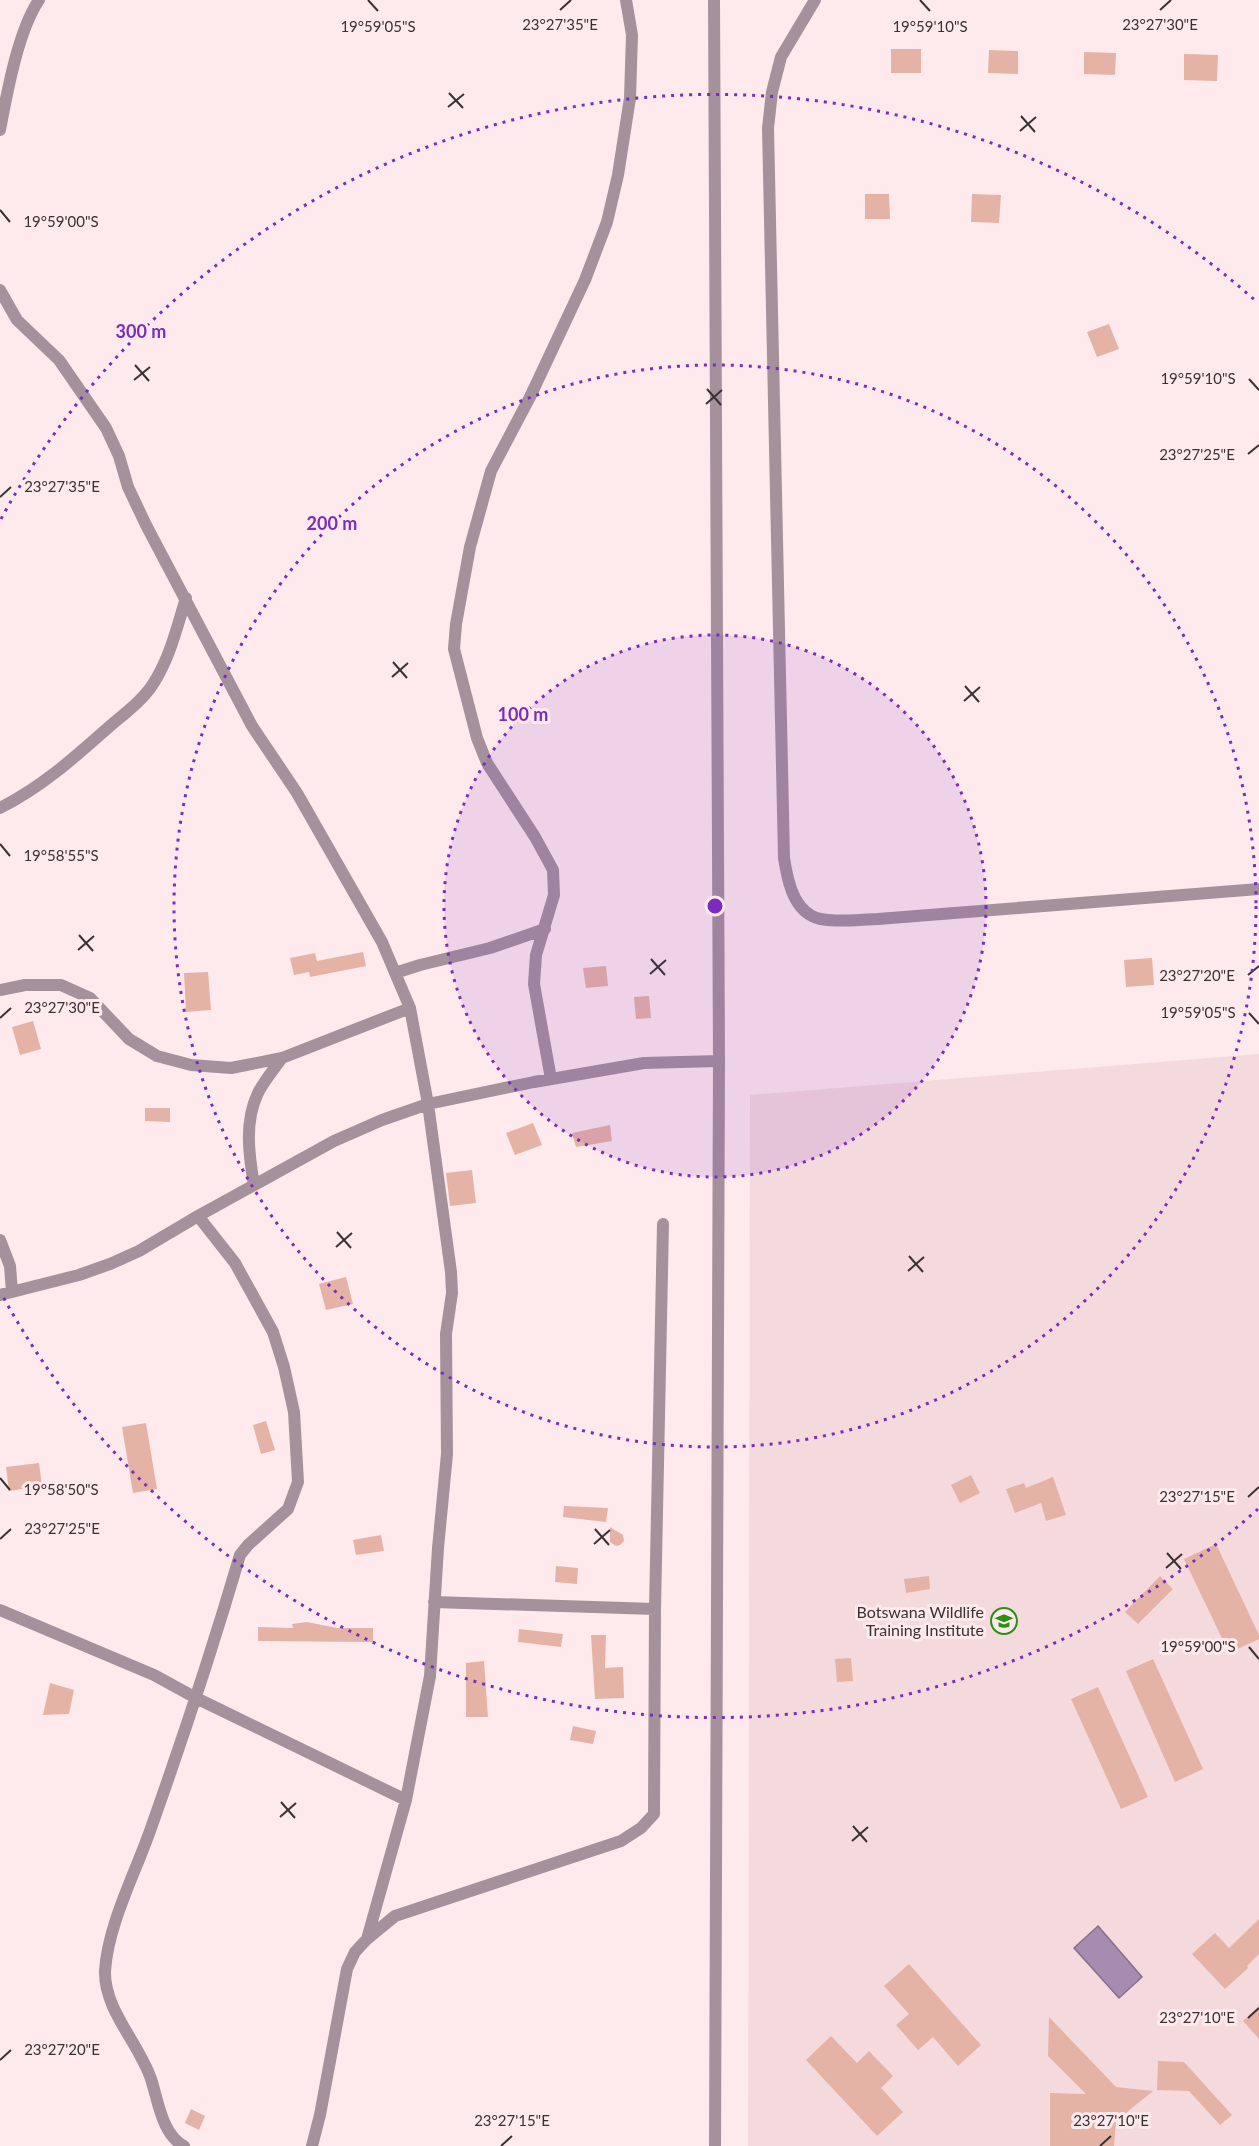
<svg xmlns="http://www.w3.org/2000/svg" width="1259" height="2146" font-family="Lato,sans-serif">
	<rect width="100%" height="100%" fill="#feeaed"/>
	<path fill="#f4dadd" d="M1259,1054V2146H748L750,1095Z"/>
	<path fill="#a78bb0" stroke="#86708a" stroke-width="1.5" d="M1098,1926L1142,1977L1119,1998L1074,1948Z"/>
	<path fill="#e5b3a5" d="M891,49H921V73H891Z
		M989,50L1018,51V74L988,73Z
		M1084,52L1116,53L1115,75L1084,74Z
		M1184,54L1218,55L1217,81L1184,80Z
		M865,194H889L890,219H865Z
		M972,194L1001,195L999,223L971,222Z
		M1109,324L1119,349L1097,357L1087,332Z
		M363,952L366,966L310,977L309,972L294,975L290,958L315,953L317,961Z
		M1152,958L1154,985L1126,987L1124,960Z
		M606,966L608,986L586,988L583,968Z
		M208,972L211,1010L186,1012L184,973Z
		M649,996L651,1018L636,1019L634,997Z
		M33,1021L41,1049L20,1055L12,1027Z
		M145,1108H170V1122L145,1121Z
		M533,1123L542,1145L515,1155L506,1133Z
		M610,1125L612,1141L576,1147L572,1133Z
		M472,1170L476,1203L450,1206L446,1173Z
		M346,1277L353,1304L326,1310L319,1284Z
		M266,1421L275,1450L261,1454L253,1425Z
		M146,1423L157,1489L133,1493L122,1427Z
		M39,1463L42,1486L9,1491L6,1467Z
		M971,1475L980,1493L960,1503L951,1485Z
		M1053,1477L1066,1515L1046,1521L1041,1503L1015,1513L1006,1489L1024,1483L1026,1488Z
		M564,1506L608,1508L606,1522L563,1517Z
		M610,1527L623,1535L624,1541L620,1545L616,1546L610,1542Z
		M381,1535L384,1551L356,1555L353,1540Z
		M1216,1544L1259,1635V1639L1229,1653L1184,1559Z
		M556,1566L578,1568L577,1584L555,1582Z
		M929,1576L930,1589L906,1593L904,1579Z
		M1160,1576L1173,1589L1138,1624L1125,1612Z
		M307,1622L337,1628H373V1642L258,1641V1627L293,1628L292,1624Z
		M519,1629L563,1634L561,1647L518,1642Z
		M591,1635H606L605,1668L623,1667L624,1698L595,1699Z
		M851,1658L853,1681L837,1682L835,1659Z
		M1153,1659L1203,1769L1175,1782L1126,1671Z
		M484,1661L488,1717H466V1663Z
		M50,1683L74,1690L69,1714L43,1715Z
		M1098,1687L1148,1797L1121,1809L1071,1699Z
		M573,1726L596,1731L593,1744L570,1740Z
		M1259,1919V1954L1247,1966L1248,1968L1225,1989L1192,1954L1215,1933L1229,1948Z
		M909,1964L981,2045L958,2066L933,2037L918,2050L896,2025L909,2014L884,1986Z
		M1259,2006V2039L1243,2021Z
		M1049,2017L1116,2087L1153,2091L1116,2121L1114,2146H1050V2093L1086,2094L1048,2056Z
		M831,2036L857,2063L869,2051L893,2076L881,2088L903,2112L877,2136L806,2060Z
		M1158,2061L1184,2062L1232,2115L1220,2125L1189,2091L1157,2090Z
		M191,2109L205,2116L199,2130L185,2123Z"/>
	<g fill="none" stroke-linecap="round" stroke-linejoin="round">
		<path stroke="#a4919c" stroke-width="12" d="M714,0L719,1061L715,2146
			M815,0L781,57L772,92L768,128L784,858C787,877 792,906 812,916C826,924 862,919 878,919L1259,889
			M0,130C7,93 18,31 39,0
			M0,290L17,320L59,360L106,428L119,456L128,487L146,525L252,726L297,793L382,942L410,1008L428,1104L451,1272L452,1293L446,1334L447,1454L438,1548L430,1676L406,1800L367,1939
			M0,808C42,787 75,757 110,726C124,714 143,700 153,684C170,658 177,627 186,598
			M395,973L420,965L490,948L545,929
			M0,990L25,985H61L90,998L129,1039L157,1056L191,1065L231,1068L282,1058L410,1008
			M551,1079L534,984L536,955L554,895L553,870L535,837L487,763L477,738L454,649L456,624L470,547L491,471L530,397L585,280L607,222L618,175L630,98L632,35L626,0
			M254,1185C249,1155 244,1122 258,1093C264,1081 274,1069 282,1058
			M0,1240L10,1266L12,1292
			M0,1295L79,1275L110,1264L139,1251L198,1216L334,1141L382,1120L428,1104L534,1082L644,1063L719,1061
			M434,1602L655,1609
			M0,1610L154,1675L196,1698L406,1800
			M184,2146C162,2135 158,2100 151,2079C139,2043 104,2010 105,1971C108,1924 136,1872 151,1828C183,1738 213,1647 240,1555L248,1545L288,1509L298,1482L294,1412L284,1367L273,1332L235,1263L198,1216
			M312,2146L320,2115L347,1969L355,1952L367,1939L395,1916L621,1841L641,1828L654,1814L655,1609L663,1224"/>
	</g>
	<path fill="none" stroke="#3a3132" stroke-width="2" d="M368,0L378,11M920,0L930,11M560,10L571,0M1160,10L1171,0M449,93L463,108M448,107L464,94M1021,116L1035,132M1020,131L1036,117M0,210L10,222M135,365L149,381M1249,379L1259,390M134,380L150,367M707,389L721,405M706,404L722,390M1248,454L1259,445M0,497L11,487M393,662L407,678M392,677L408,663M965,686L979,702M964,701L980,687M0,844L10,856M79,935L93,951M78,950L94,936M651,959L665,975M650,974L666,960M1248,975L1259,966M1249,1013L1259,1024M0,1018L11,1008M337,1232L351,1248M336,1247L352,1233M909,1256L923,1272M908,1271L924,1257M0,1478L10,1490M1248,1497L1259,1487M595,1529L609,1545M0,1539L11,1529M594,1544L610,1530M1167,1553L1181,1569M1166,1568L1182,1554M1249,1647L1259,1659M281,1802L295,1818M280,1817L296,1803M853,1826L867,1842M852,1841L868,1827M1248,2018L1259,2008M0,2060L11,2050M501,2146L512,2136M1100,2146L1111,2136"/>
	<circle cx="715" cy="906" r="271" fill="#7b2cbf" fill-opacity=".12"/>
	<g fill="none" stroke="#7b2cbf" stroke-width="3" stroke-dasharray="3 6">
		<circle cx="715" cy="906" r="271"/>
		<circle cx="715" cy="906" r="541"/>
		<path d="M1258 1509A812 812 0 0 1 1 1293M1 519A812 812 0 0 1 1258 303"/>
	</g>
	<defs>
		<symbol id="school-ring" viewBox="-11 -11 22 22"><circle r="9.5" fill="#feeaed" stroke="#2a9010" stroke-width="1.5"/><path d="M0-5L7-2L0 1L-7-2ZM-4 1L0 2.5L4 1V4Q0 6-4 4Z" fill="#2a9010"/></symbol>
	</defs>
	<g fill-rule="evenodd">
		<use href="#school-ring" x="989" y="1606" width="30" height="30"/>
	</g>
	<g text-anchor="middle" stroke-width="6" stroke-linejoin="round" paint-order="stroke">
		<g font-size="16" fill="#3a3132" stroke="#feeaed" text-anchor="end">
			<text x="984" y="1618">Botswana Wildlife<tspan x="984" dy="18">Training Institute</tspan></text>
		</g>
	</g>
	<g font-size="15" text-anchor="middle" fill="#3a3132" stroke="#feeaed" stroke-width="6" stroke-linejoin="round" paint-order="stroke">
		<text x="560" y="30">23°27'35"E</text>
		<text x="1160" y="30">23°27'30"E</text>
		<text x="378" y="32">19°59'05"S</text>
		<text x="930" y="32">19°59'10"S</text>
		<text x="61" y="227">19°59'00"S</text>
		<text x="1198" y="384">19°59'10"S</text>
		<text x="1197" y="460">23°27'25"E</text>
		<text x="62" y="492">23°27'35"E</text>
		<text x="61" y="861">19°58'55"S</text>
		<text x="1197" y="981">23°27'20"E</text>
		<text x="62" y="1013">23°27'30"E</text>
		<text x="1198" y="1018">19°59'05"S</text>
		<text x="61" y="1495">19°58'50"S</text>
		<text x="1197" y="1502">23°27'15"E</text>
		<text x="62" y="1534">23°27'25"E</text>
		<text x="1198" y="1652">19°59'00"S</text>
		<text x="1197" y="2023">23°27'10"E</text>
		<text x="62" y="2055">23°27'20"E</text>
		<text x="512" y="2126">23°27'15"E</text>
		<text x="1111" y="2126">23°27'10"E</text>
	</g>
	<circle cx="715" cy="906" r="9" fill="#7b2cbf" stroke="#feeaed" stroke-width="3"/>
	<g font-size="18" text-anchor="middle" font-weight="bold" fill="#7b2cbf" stroke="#feeaed" stroke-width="6" stroke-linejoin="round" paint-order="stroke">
		<text x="141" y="338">300 m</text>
		<text x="332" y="530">200 m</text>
		<text x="523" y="721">100 m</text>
	</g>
</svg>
